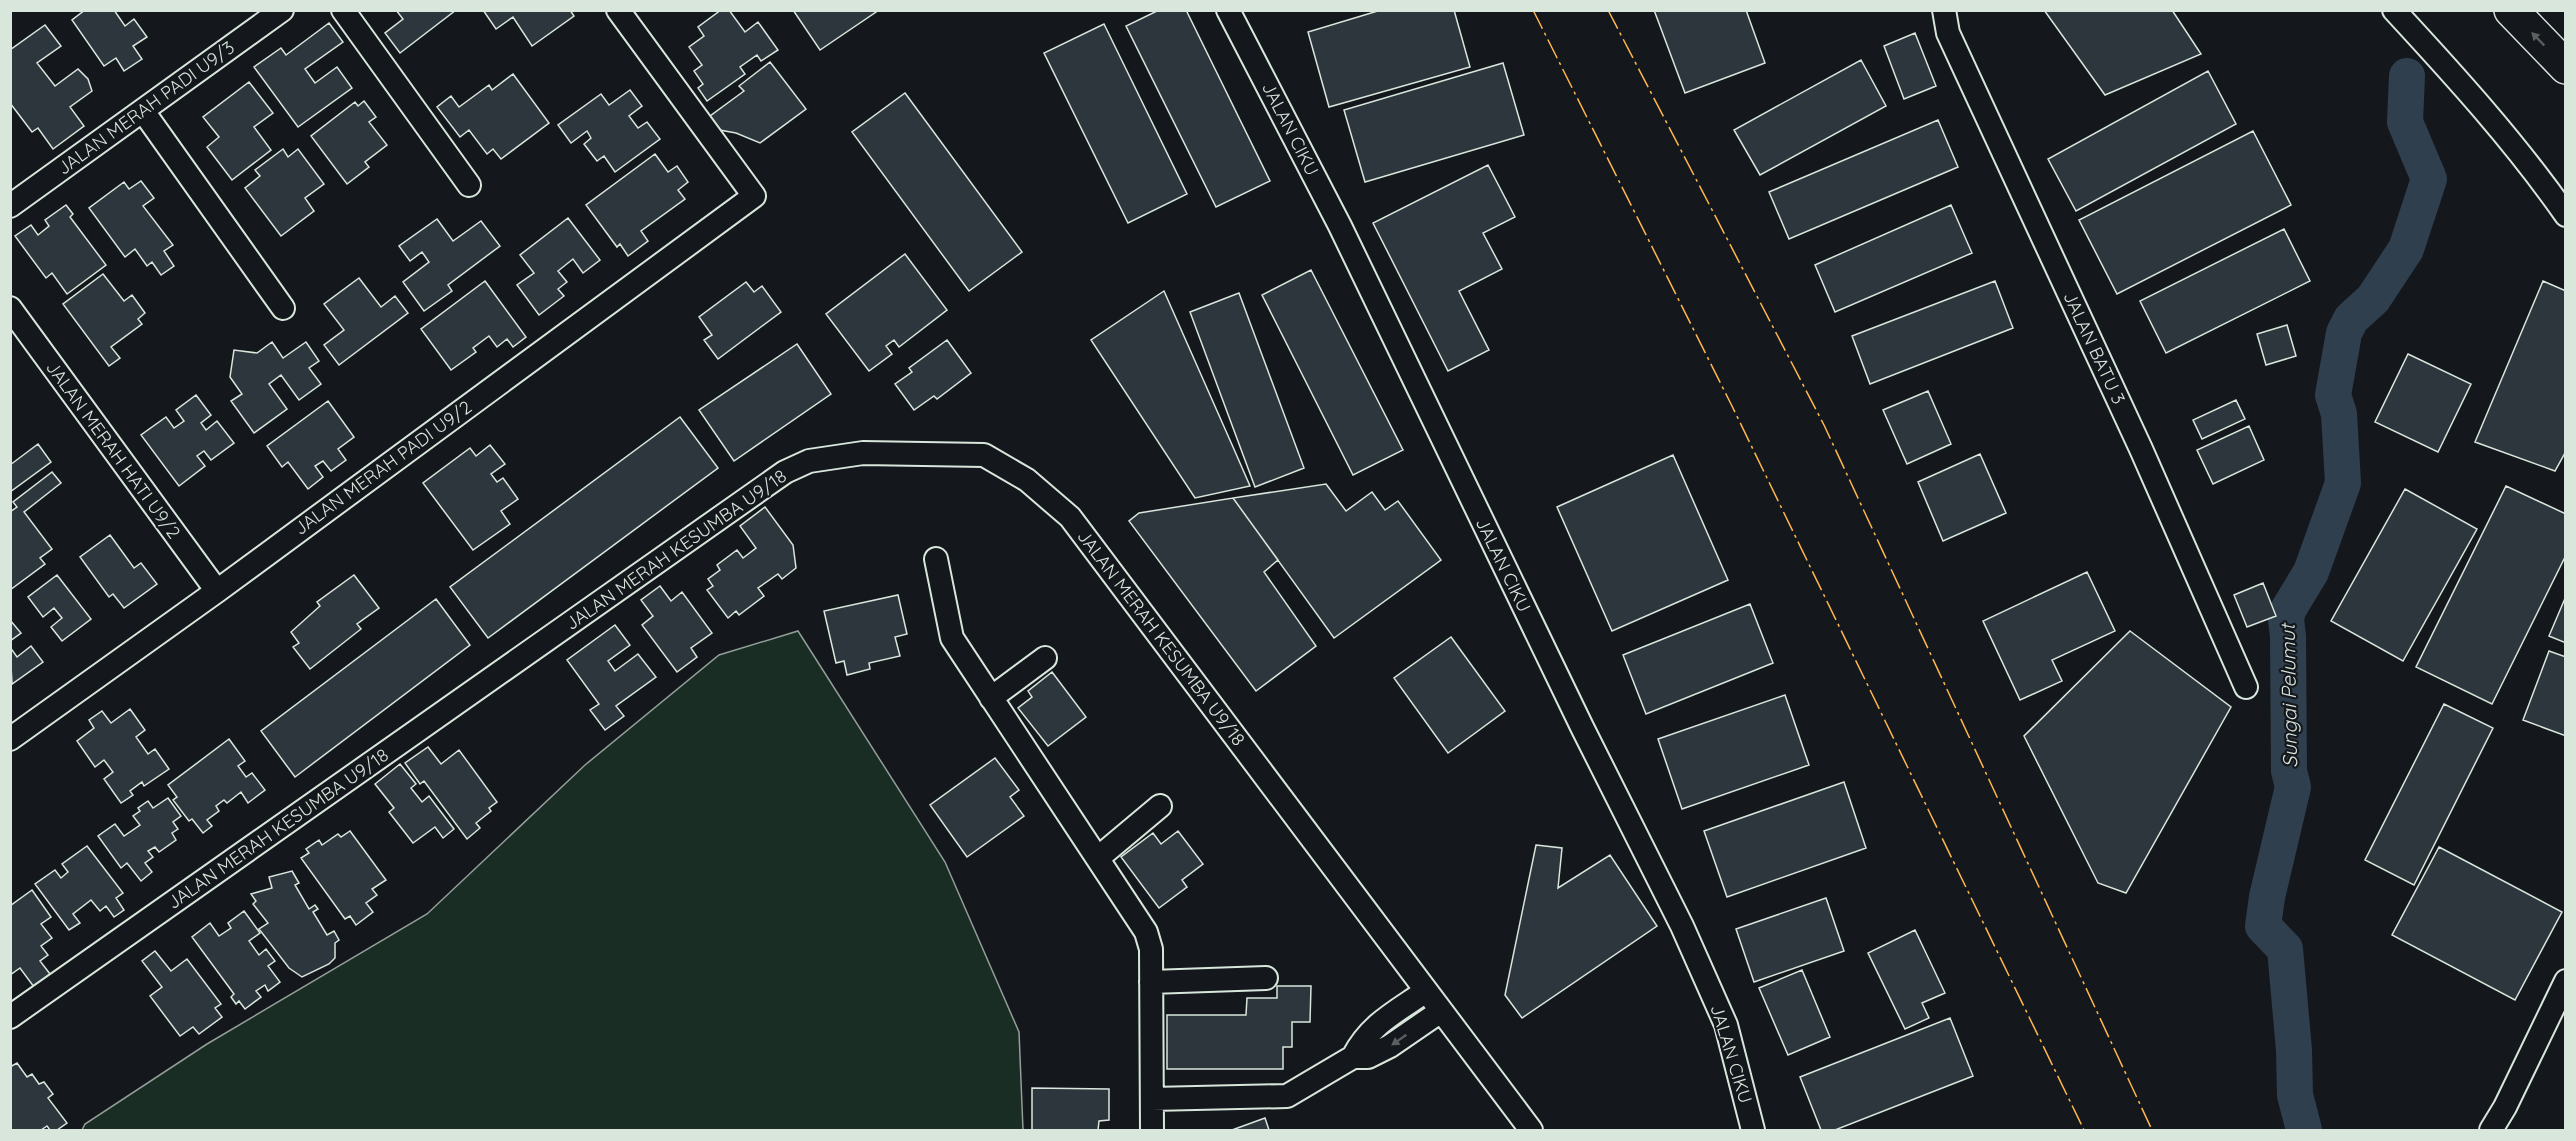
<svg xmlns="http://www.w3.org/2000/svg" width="2576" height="1141" font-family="Quicksand,sans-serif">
	<rect width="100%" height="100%" fill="#14181c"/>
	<path fill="#1a2d24" stroke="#939e99" stroke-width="1.5" d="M798,631L945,862L1019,1032L1023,1130H82L85,1124L207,1044L427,914L585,765L719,655Z"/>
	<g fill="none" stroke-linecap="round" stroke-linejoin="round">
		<path stroke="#2f3f4d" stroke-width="36" d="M2304,1130L2295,1095L2294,1050L2285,949L2263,926L2267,897L2293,787L2289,771L2288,637L2286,619L2288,610L2311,572L2343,483L2339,414L2333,395L2344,333L2351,319L2373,299L2406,249L2429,179L2405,122L2407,76"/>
	</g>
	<path fill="#2c363c" stroke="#d8e6dc" stroke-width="1.5" d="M85,10H114L125,26L134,19L147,37L133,46L142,59L124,71L116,58L104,66L72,20Z
		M396,10H456L400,53L385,33L403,19Z
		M483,10H570L574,16L532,46L513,17L496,29Z
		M721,10H729L745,32L758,22L778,50L761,61L757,55L740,67L745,74L707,101L698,88L703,84L694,71L702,65L689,47L704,36L698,27Z
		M793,10H879L820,50Z
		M1159,10H1186L1270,181L1216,207L1126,26Z
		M1381,10H1454L1470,67L1329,107L1308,32Z
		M1654,10H1746L1765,63L1685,93Z
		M2044,10H2172L2201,54L2105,95Z
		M329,23L343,42L305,69L315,83L337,67L352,88L298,127L254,67L281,48L286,55Z
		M1104,24L1187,194L1128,223L1044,53Z
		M45,25L61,46L37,63L55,86L78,69L88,79L92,91L70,107L84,126L53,149L38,128L32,132L10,103V50Z
		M1915,33L1936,86L1904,99L1884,46Z
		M1861,60L1886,106L1760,175L1734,130Z
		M770,62L806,109L760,143L736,133L714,129L706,119L744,91L739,86Z
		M1503,63L1524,135L1365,182L1344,110Z
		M2208,71L2236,124L2076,211L2048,159Z
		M513,74L549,123L501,159L493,149L487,154L469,130L460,137L437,107L451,96L459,107L489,85L492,90Z
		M249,82L273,113L254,127L271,150L232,180L207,147L219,137L203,117Z
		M630,90L642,106L629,116L638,128L647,122L660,139L615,172L604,156L597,161L584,144L591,138L587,131L571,143L558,125L601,94L609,105Z
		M905,93L1022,252L969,291L852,132Z
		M364,101L376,117L369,122L387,145L365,162L369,167L347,184L311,136L355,102L358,106Z
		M1938,120L1958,167L1789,239L1769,192Z
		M2253,131L2291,205L2117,294L2079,220Z
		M283,149L288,157L298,149L324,184L305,198L314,211L281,236L245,188L260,176L255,170Z
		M655,154L668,172L677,166L688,182L678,190L685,199L641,231L648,241L628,256L620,244L617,247L586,205Z
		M1488,165L1515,217L1483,233L1502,269L1459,291L1489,350L1448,371L1373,223Z
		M141,181L154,198L143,206L173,245L164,251L174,266L161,275L152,262L147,266L135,249L125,257L89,208L124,182L129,189Z
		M66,205L73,214L70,217L106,265L67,294L52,273L46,278L15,236L31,225L38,235L49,226L45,220Z
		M1951,205L1972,253L1835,312L1815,265Z
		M568,218L600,260L583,273L573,259L558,271L567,282L558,289L564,296L539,315L517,285L534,273L520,255Z
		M437,219L453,241L481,221L500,246L448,285L452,291L424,311L403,282L429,262L422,252L410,261L399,246Z
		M2284,229L2310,281L2166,353L2140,301Z
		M905,254L947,310L899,347L894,340L886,346L892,354L869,371L826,314Z
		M1311,270L1403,450L1353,475L1262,295Z
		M103,274L124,301L132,295L145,313L138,319L142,324L111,347L120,358L109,366L63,304Z
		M359,278L381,307L395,296L408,313L339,365L324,345L344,330L324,304Z
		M485,281L526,337L513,347L507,339L497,347L489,336L473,348L476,352L451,370L421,329Z
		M1995,281L2013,328L1870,384L1852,336Z
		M2543,281L2566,291V451L2555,471L2475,442Z
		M746,282L754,292L762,286L781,312L718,359L704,340L712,335L699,317Z
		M1164,291L1233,447L1250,486L1195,498L1091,340Z
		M1239,293L1304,468L1255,487L1190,312Z
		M2287,325L2296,356L2266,365L2257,334Z
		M947,340L971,373L937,399L934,396L914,410L895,384L912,372L909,368Z
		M272,342L283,358L306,342L319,361L309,368L321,384L299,400L281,375L269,384L287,409L254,433L231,401L242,394L230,377L234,350L257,353Z
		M797,344L831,394L734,461L699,410Z
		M2408,354L2471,384L2438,452L2375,422Z
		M1928,391L1951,444L1907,464L1883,410Z
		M196,395L211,415L201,423L206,430L217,421L234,443L211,460L204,451L197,456L205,466L179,486L141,435L166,417L174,428L184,421L176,410Z
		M2236,400L2245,419L2202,439L2193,420Z
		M328,401L354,437L338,449L346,460L331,471L323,461L315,466L323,477L308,489L288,462L282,467L267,446Z
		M680,417L718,468L488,638L450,587Z
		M2249,426L2264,460L2213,484L2197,450Z
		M38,444L51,462L10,492V465Z
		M490,445L505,464L491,474L497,482L503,478L518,499L501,511L510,524L473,550L423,483L470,448L476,456Z
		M1980,454L2006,513L1943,541L1918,482Z
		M1673,455L1728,580L1612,631L1557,507Z
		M52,472L61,483L24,512L52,549L40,558L45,564L10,590V512L17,507L13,502Z
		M1326,484L1346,511L1372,492L1385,510L1398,501L1441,560L1334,638L1233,498Z
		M2506,486L2566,514V555L2492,704L2416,667Z
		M2405,489L2477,529L2403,661L2331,621Z
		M1233,498L1278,560L1264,572L1316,646L1256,691L1129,521L1139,513Z
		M765,507L793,545L796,568L782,579L778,574L758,588L764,596L739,615L736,611L728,618L707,590L713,586L708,579L720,570L717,565L737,550L743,558L756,548L740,526Z
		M110,535L134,568L141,563L157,584L124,608L113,594L109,597L80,557Z
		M2087,572L2115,631L2052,660L2062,681L2020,700L1983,621Z
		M57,575L91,619L62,641L51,627L62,618L54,608L43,617L28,597Z
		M354,575L379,608L357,624L361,629L310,669L293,647L299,643L291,632L320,606L317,602Z
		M2263,583L2276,616L2247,627L2234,595Z
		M660,586L671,601L682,592L712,633L691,648L697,657L677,672L642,625L653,616L641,600Z
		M898,595L907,634L895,637L900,656L869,663L870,669L847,675L844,661L836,663L824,611Z
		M2566,596V643L2549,636Z
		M436,599L470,645L295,777L261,731Z
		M1750,604L1773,663L1646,714L1623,655Z
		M10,620L21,633L10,641Z
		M615,625L630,645L608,661L615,671L638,654L656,677L616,706L624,716L605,730L590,710L599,704L567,660Z
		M2130,631L2231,707L2126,893L2098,883L2024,736Z
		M1451,637L1505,711L1448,753L1394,678Z
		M31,646L43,662L12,684L10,647L17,657Z
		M2549,651L2566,657V736L2523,720Z
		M1052,672L1086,717L1048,746L1018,708L1032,697L1028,691Z
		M1785,695L1809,765L1682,809L1658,739Z
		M2444,704L2493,728L2414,885L2365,860Z
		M130,709L145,730L136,737L148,754L155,749L169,769L144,786L142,782L130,791L133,795L121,803L104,779L113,772L104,760L95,767L77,741L94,728L89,720L102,711L111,723Z
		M229,739L245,761L238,766L246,777L252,773L265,790L248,803L241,792L227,803L224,800L216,806L219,811L207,820L212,826L203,833L192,819L189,821L173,800L177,797L168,785Z
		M428,747L441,764L459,750L497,802L489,808L491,811L476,823L480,828L467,839L424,781L420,784L405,763Z
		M995,758L1019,790L1010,797L1024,816L967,857L930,805Z
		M400,764L416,784L411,788L422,802L429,796L454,829L443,838L435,827L413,843L389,812L394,808L375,784Z
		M1844,782L1866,848L1727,897L1704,831Z
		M168,798L181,816L173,822L178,829L172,833L176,840L159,852L155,847L148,851L153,857L145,863L152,872L141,881L127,863L121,868L98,836L115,824L124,836L140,825L133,816L140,811L138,808L148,801L153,808Z
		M350,831L386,880L372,889L377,895L366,903L373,912L356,925L350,916L345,919L301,858L309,853L306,849L319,840L322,845L338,834L341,837Z
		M1178,831L1203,864L1182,880L1187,887L1159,908L1121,857L1153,833L1161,844Z
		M1536,845L1562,848L1558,888L1610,855L1657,926L1522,1018L1505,995Z
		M87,846L123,893L116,898L124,910L114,917L106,906L100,911L91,900L73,914L80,923L69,930L35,884L55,870L61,878L68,872L62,864Z
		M2439,847L2562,912L2515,1000L2392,935Z
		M292,871L299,883L295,885L309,909L315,905L318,909L313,912L327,935L334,931L339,940L335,943V958L329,964L302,977L289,968L259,929L268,923L253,904L256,901L251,894L272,888L269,877Z
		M32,890L51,917L41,924L52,938L41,946L48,955L40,961L50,974L34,987L20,968L10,975V906Z
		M1826,898L1844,951L1754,982L1736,929Z
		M244,911L260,933L249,941L259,955L266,949L275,961L268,966L280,982L268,991L265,985L256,991L261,997L245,1009L239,1001L236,1004L231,997L234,994L192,937L210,923L219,936L231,928L228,923Z
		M1915,930L1945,993L1922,1003L1929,1018L1905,1029L1868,953Z
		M155,951L171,971L187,959L221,1004L215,1008L222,1017L199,1034L193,1027L180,1036L150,996L162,987L142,961Z
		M1802,970L1830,1037L1788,1055L1759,988Z
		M1277,986H1311L1310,1022H1292V1047H1283V1069H1167V1015H1246L1247,998H1277Z
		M1950,1018L1973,1076L1835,1130H1821L1800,1077Z
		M17,1063L27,1077L32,1074L39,1084L44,1082L53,1094L48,1098L67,1123L57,1130H50L47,1126L41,1130H10V1067Z
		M1032,1088L1109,1089V1120L1099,1121L1098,1130H1032Z
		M1265,1118L1269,1130H1232Z"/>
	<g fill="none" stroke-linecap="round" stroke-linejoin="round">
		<defs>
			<path id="minor" d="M343,10L469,185
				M1228,10L1340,226L1582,727L1682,926L1726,1025L1753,1130
				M1944,10L1948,33L2141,449L2246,687
				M2394,10C2455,76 2515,142 2566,215
				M143,111L283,308
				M10,206L282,10
				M10,308L217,591
				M936,559L952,638L1146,932L1151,949L1152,1130
				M991,698L1045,658
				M10,739L217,591L754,196L618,10
				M1098,858L1160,806
				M1151,982L1266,978
				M10,1017L785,472L809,461L863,453L984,455L1027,480L1070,517L1531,1130
				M1353,1057C1370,1024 1396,1012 1426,991
				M1152,1099L1287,1096L1353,1057H1368L1390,1046L1441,1011
				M2491,1130L2505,1107L2566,981"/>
			<path id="highway" d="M2511,10L2566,67"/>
		</defs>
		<use href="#minor" stroke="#d8e6dc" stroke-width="26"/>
		<use href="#highway" stroke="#d8e6dc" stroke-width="36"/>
		<use href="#minor" stroke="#14181c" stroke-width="22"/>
		<use href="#highway" stroke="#14181c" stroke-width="33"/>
		<path stroke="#ffb74d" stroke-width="1.5" stroke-dasharray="21 4.5 3 4.5" stroke-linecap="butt" d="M1533,10L1731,404L2084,1130
			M1608,10L1824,425L2152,1130"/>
	</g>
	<defs><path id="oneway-solid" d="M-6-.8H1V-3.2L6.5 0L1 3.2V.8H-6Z" transform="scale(1.5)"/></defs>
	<g fill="#59605f">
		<use href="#oneway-solid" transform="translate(2538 39) rotate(-134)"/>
		<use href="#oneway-solid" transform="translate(1399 1040) rotate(145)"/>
	</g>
	<g text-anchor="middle" stroke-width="4.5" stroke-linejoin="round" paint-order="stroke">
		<g font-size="18" fill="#d8e6dc" stroke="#14181c">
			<text transform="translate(146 108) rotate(-36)" y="6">JALAN MERAH PADI U9/3</text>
			<text transform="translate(1290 129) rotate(63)" y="6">JALAN CIKU</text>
			<text transform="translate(2094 348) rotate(65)" y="6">JALAN BATU 3</text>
			<text transform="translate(113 450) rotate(54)" y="6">JALAN MERAH HATI U9/2</text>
			<text transform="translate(383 468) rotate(-36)" y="6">JALAN MERAH PADI U9/2</text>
			<text transform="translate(676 550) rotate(-35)" y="6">JALAN MERAH KESUMBA U9/18</text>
			<text transform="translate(1503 565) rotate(64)" y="6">JALAN CIKU</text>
			<text transform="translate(1161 638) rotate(53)" y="6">JALAN MERAH KESUMBA U9/18</text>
			<text transform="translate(278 829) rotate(-35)" y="6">JALAN MERAH KESUMBA U9/18</text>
			<text transform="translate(1731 1054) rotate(73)" y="6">JALAN CIKU</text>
		</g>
		<g font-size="20" font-style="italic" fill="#d8e6dc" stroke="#14181c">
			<text transform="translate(2289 696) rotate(-91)" y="7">Sungai Pelumut</text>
		</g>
	</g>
	<rect width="2576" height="1141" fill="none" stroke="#d8e6dc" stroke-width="24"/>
</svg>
